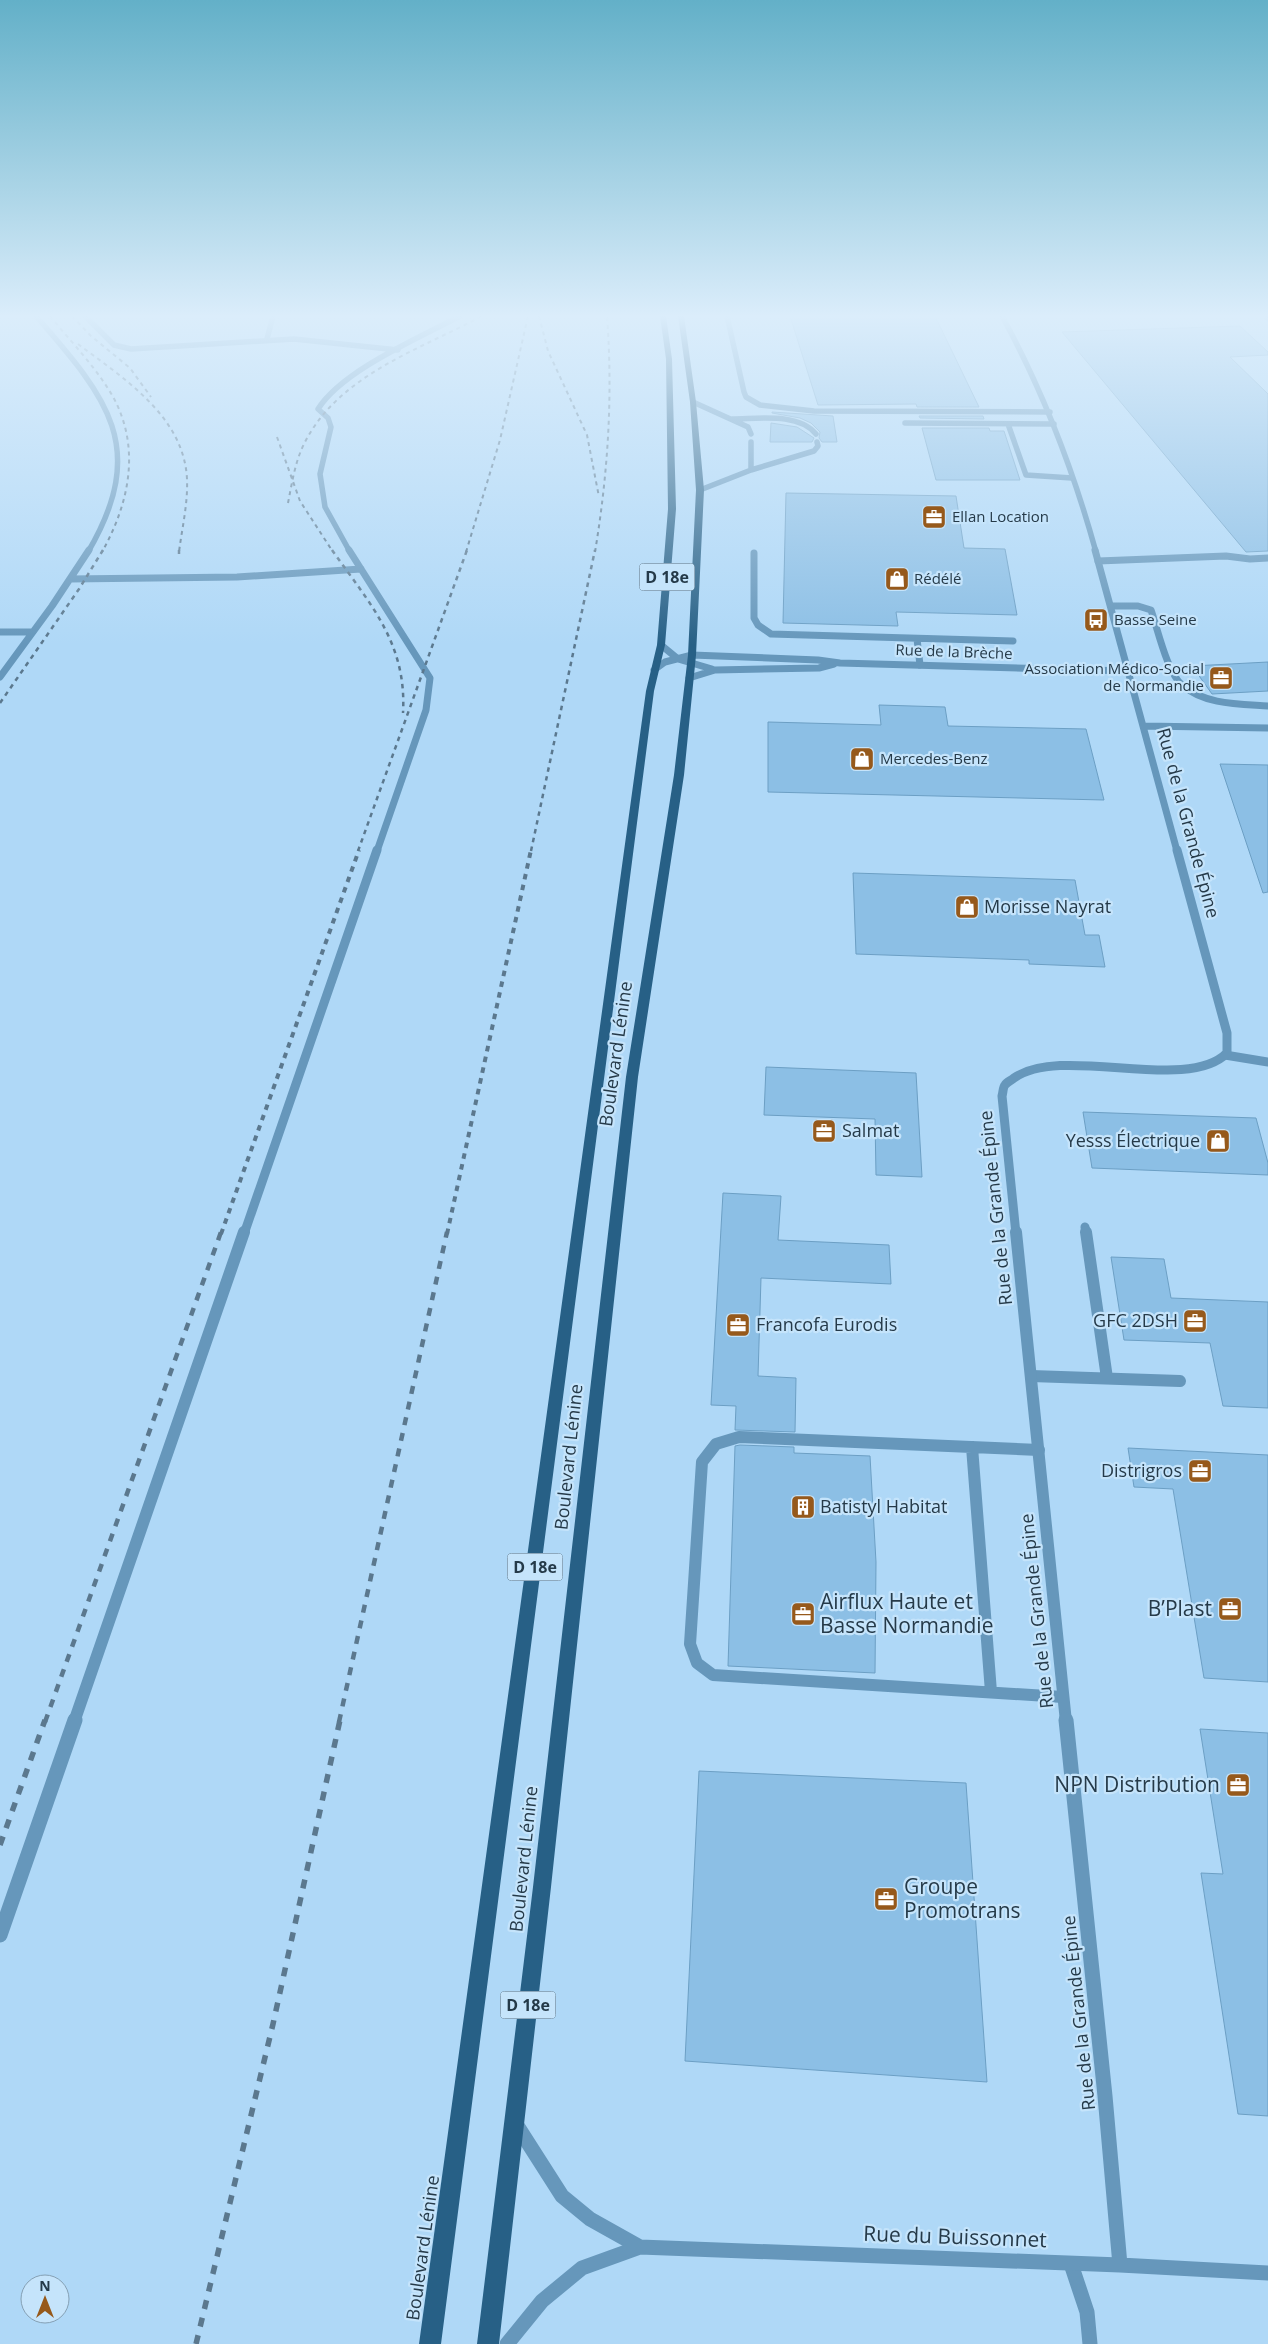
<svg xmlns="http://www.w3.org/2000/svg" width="1268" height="2344" font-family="'Open Sans',sans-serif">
	<rect width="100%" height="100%" fill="#afd8f7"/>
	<path fill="#8cbfe5" stroke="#6c9fc4" d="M790,316H935L979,407H917L916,404L818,405Z
		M1240,326L1268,352V355L1230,357L1268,394V551L1246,552L1062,332Z
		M772,412L833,416L837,442H822L819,438L820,432L811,423L800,418L772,413Z
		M919,416H983L984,419L920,418Z
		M771,423L797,427L814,438L812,442H770Z
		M922,428H989L990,431H1004L1020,480H936Z
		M786,493L956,496L964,548L1005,549L1017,615L896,612L898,626L783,623Z
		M1268,662V691L1212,694L1192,666Z
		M879,705L945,707L948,726L1086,729L1104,800L768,792V722L881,725Z
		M1220,764L1268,765V892L1263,893Z
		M853,873L1075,880L1085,935H1099L1105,967L1029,964V960L856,954Z
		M766,1067L916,1073L922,1177L876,1175L875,1119L764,1115Z
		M1083,1112L1256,1118L1268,1163V1175L1092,1168Z
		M723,1193L781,1196L778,1240L889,1245L891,1284L761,1278L758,1376L796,1378L795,1432L735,1430L736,1406L711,1405Z
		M1111,1257L1164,1259L1171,1298L1268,1302V1408L1223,1406L1210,1343L1124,1340Z
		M740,1445L794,1447V1453L870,1456L876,1562L875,1673L728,1666L735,1446Z
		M1128,1448L1268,1455V1682L1204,1678L1173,1489L1134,1487Z
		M1200,1729L1268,1733V2116L1238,2114L1201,1873L1223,1874Z
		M699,1771L966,1783L987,2082L685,2061Z"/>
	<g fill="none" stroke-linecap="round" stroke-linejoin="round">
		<path stroke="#6697bb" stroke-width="5.5" d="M36,316C106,397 150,446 88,552
			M85,316L114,345L131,349L294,339L398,350
			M727,316L744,392L746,397L760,405L814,411L1050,412
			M1266,316L1268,318
			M267,339L273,316
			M693,402L748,427L751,434
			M732,419C757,419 798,412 816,434
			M905,423L1054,424
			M1008,424L1026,475L1072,478
			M751,470L814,451L818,446L817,442
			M700,490L751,470V442
			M350,552L325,507L320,474L331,427L328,418L318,409C343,370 419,338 460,316"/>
		<path stroke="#6697bb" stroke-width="7" d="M349,550L430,678L426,710L377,851
			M754,553V618L758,625L771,634L1013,641
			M1098,561L1226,556L1250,559L1268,558
			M70,579L237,577L361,569
			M1111,606H1138L1151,610C1158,630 1167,672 1182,685C1205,705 1240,704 1268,706
			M0,632H32
			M917,639L920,665
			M0,677L52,606L89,550"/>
		<path stroke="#6697bb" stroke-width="9" d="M1225,1055L1268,1062
			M1085,1227L1086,1234
			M244,1234L377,850"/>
		<path stroke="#6697bb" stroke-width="12" d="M1086,1232L1107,1378
			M1031,1376L1180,1381
			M972,1447L991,1692
			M1039,1450L739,1437L716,1444L702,1462L690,1644L697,1663L713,1675L1063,1697
			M74,1722L244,1232"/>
		<path stroke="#6697bb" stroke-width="15" d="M0,1935L75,1720
			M1071,2264L1087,2312L1090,2344"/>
		<path stroke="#6697bb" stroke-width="5.5" d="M1002,316C1043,391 1073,469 1096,552"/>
		<path stroke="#6697bb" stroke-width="7" d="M1095,550L1177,851
			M661,645L678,659L712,669
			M654,670L665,662L692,655L818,660L840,663L1128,671
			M689,678L715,670L819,668L834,664
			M1144,726L1268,728"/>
		<path stroke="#6697bb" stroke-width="9" d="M1016,1234L1002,1096C1003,1093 1003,1087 1005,1085C1007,1082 1012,1080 1014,1078C1063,1044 1186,1094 1227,1053V1033L1177,850"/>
		<path stroke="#6697bb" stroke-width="12" d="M1016,1232L1066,1722"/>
		<path stroke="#6697bb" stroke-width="15" d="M1066,1720L1105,2096L1120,2265
			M516,2124L562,2196L590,2219L640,2247
			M507,2344L542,2301L582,2268L640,2247L1120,2265L1268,2273"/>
		<path fill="#276086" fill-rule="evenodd" d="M660,316H666L672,359L676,509L665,645L654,691L441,2344H419L646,691L657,645L668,509L666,359Z
			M678,316H684L696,402L704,490L696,655L684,775L638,1077L551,1887L499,2344H477L533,1887L626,1077L674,775L688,655L696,490L690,402Z"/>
		<path stroke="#5b788e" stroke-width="2" stroke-dasharray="4 4" stroke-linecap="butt" d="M50,316C71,342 95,366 112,395C141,446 130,502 102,552
			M72,316L91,336L130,368L151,397
			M539,316L548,351L587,435L599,497
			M78,344C123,378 184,416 187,479C188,504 182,528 179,552
			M277,437L300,501L333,552
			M288,503C292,483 295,462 304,444C338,375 419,350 482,316
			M466,552L500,440L528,316
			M595,552C608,473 613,396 607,316"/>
		<path stroke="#5b788e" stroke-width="2.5" stroke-dasharray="4.5 4.5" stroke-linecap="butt" d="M332,550C370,604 407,643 403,713
			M179,554V550
			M0,703L79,589L103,550
			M358,851L467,550
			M531,851L595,550"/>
		<path stroke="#5b788e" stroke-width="4" stroke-dasharray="5.5 5.5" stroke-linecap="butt" d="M221,1234L359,850
			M447,1234L531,850"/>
		<path stroke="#5b788e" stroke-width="4.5" stroke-dasharray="8 8" stroke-linecap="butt" d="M45,1722L221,1232
			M339,1722L447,1232"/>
		<path stroke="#5b788e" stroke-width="5.5" stroke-dasharray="9 9" stroke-linecap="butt" d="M0,1845L45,1720
			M196,2344L273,2024L340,1720"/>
	</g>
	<linearGradient id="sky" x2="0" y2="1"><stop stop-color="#63b0c8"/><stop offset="0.49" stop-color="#dbedfb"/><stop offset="1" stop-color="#dbedfb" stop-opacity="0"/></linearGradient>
	<rect width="1268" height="645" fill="url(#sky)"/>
	<defs>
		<symbol id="office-square" viewBox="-11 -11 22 22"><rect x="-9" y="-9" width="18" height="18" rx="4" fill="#96591b" stroke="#c5e4fb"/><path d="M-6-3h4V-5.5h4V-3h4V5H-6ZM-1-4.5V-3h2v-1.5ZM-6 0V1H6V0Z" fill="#fff"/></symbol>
		<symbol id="shop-square" viewBox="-11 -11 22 22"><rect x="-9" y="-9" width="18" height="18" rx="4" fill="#96591b" stroke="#c5e4fb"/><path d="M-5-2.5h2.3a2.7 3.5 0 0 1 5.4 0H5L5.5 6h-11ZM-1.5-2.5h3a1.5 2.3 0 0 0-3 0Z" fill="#fff"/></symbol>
		<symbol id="bus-square" viewBox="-11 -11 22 22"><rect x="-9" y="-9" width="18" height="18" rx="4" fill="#96591b" stroke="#c5e4fb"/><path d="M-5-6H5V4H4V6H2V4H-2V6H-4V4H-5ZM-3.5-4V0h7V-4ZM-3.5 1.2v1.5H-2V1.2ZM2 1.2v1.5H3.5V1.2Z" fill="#fff"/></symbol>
		<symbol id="building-square" viewBox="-11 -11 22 22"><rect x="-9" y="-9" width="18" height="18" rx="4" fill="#96591b" stroke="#c5e4fb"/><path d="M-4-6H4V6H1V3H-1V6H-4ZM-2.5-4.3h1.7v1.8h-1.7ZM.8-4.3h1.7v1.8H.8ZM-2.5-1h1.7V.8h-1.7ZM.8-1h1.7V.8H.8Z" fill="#fff"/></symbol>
	</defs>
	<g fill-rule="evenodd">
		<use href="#office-square" x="920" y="503" width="28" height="28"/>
		<use href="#shop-square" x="883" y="565" width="28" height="28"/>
		<use href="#bus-square" x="1082" y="606" width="28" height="28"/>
		<use href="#office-square" x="1207" y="664" width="28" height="28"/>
		<use href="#shop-square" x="848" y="745" width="28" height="28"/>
		<use href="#shop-square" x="953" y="893" width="28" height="28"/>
		<use href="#office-square" x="810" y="1117" width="28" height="28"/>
		<use href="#shop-square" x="1204" y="1127" width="28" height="28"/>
		<use href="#office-square" x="1181" y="1307" width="28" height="28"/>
		<use href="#office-square" x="724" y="1311" width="28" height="28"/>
		<use href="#office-square" x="1186" y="1457" width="28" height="28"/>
		<use href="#building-square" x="789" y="1493" width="28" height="28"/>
		<use href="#office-square" x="1216" y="1595" width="28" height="28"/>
		<use href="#office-square" x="789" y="1600" width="28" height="28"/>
		<use href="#office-square" x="1224" y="1771" width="28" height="28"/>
		<use href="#office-square" x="872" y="1885" width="28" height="28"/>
	</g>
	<g text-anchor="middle" stroke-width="4.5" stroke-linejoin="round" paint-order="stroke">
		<g font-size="15" fill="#253a49" stroke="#c5e4fb" text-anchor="start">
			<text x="952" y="522">Ellan Location</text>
			<text x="914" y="584">Rédélé</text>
			<text x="1114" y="625">Basse Seine</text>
			<text x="1204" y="674" text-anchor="end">Association Médico-Social<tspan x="1204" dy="17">de Normandie</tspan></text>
			<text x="880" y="764">Mercedes-Benz</text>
		</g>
		<g font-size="15" fill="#253a49" stroke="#c5e4fb">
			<text transform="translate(954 652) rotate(2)" y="5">Rue de la Brèche</text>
		</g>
		<g fill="#c5e4fb" stroke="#556d7e" stroke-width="1">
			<rect x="639.5" y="563.5" width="55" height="27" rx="4"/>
			<rect x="507.5" y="1553.5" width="55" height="27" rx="4"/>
			<rect x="500.5" y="1991.5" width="55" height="27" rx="4"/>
		</g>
		<g font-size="16" font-weight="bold" fill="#253a49">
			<text x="667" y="583">D 18e</text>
			<text x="535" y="1573">D 18e</text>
			<text x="528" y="2011">D 18e</text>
		</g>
		<g font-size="18" fill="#253a49" stroke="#c5e4fb">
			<text transform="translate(1188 823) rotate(75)" y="6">Rue de la Grande Épine</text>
			<text transform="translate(616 1054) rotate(-82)" y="6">Boulevard Lénine</text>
			<text transform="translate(996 1208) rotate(-96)" y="6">Rue de la Grande Épine</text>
			<text transform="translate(569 1457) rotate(-84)" y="6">Boulevard Lénine</text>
			<text transform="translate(1037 1611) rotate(-96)" y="6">Rue de la Grande Épine</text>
			<text transform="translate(524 1859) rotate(-84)" y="6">Boulevard Lénine</text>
			<text transform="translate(1079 2013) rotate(-96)" y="6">Rue de la Grande Épine</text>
			<text transform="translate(423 2248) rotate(-82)" y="6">Boulevard Lénine</text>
		</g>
		<g font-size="18" fill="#253a49" stroke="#c5e4fb" text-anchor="start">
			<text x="984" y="913">Morisse Nayrat</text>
			<text x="842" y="1137">Salmat</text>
			<text x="1200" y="1147" text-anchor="end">Yesss Électrique</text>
			<text x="1178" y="1327" text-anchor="end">GFC 2DSH</text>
			<text x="756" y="1331">Francofa Eurodis</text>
			<text x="1182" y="1477" text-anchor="end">Distrigros</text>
			<text x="820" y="1513">Batistyl Habitat</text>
		</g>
		<g font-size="21" fill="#253a49" stroke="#c5e4fb" text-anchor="start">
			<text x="820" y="1609">Airflux Haute et<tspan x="820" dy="24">Basse Normandie</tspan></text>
			<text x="1212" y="1616" text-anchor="end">B’Plast</text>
			<text x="1220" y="1792" text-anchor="end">NPN Distribution</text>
			<text x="904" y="1894">Groupe<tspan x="904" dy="24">Promotrans</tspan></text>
		</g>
		<g font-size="21" fill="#253a49" stroke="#c5e4fb">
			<text transform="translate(955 2237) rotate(2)" y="7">Rue du Buissonnet</text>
		</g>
	</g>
	<g transform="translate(45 2299)"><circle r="24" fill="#c5e4fb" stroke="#85a0b4"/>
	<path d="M0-4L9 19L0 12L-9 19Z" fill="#96591b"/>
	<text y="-8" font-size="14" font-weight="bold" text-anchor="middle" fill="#253a49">N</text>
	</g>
</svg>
